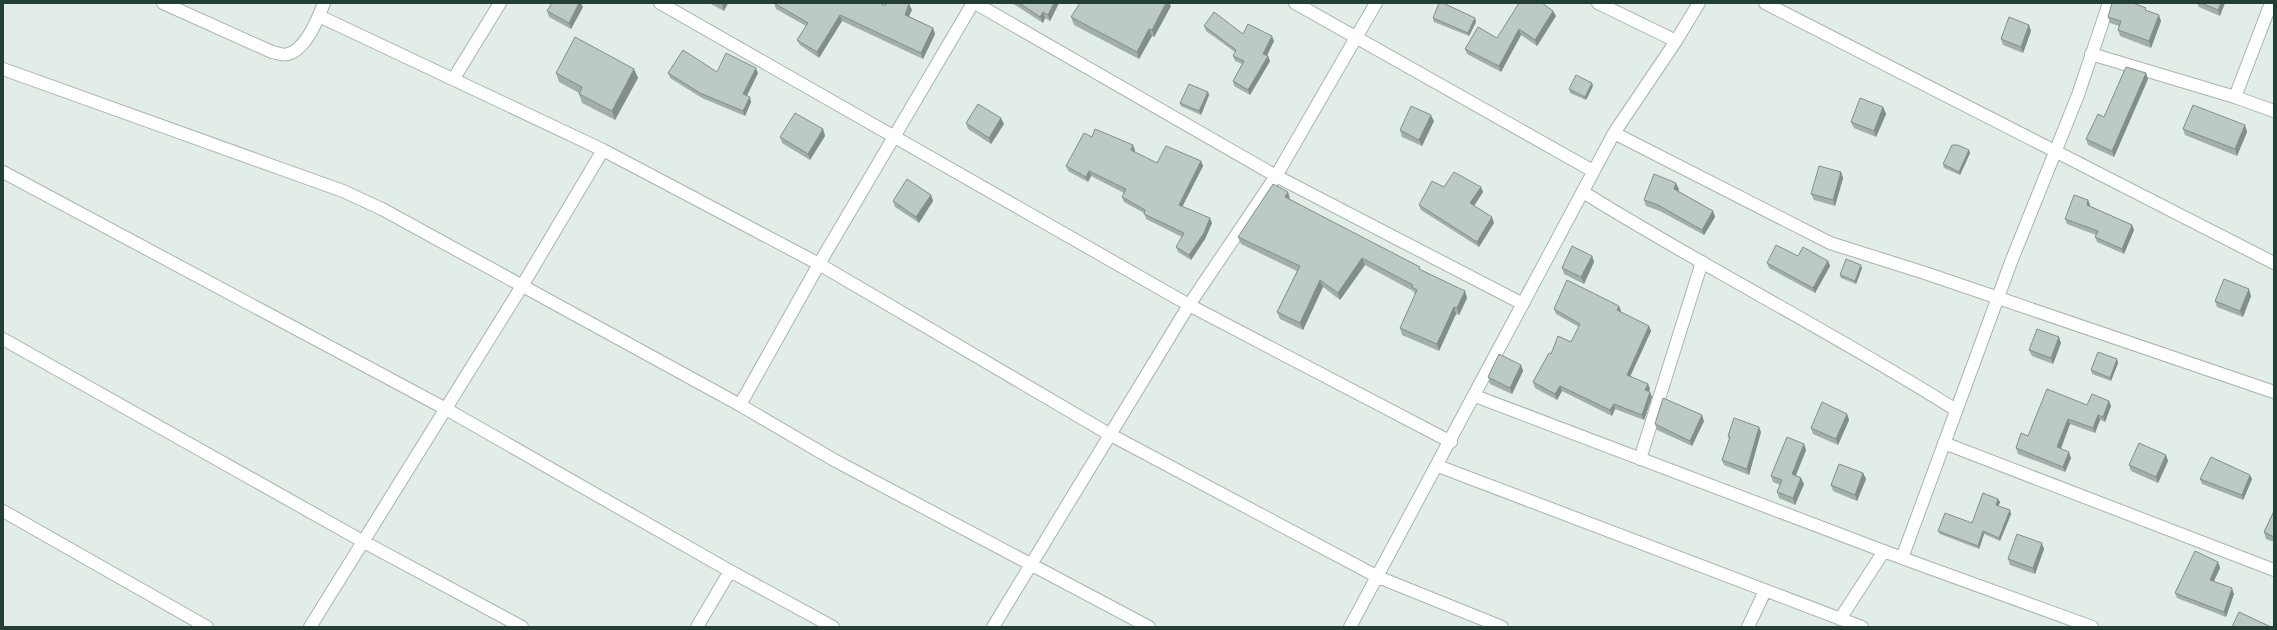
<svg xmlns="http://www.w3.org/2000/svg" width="2277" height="630" font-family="'Roboto Condensed',sans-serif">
	<rect width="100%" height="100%" fill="#e3ede8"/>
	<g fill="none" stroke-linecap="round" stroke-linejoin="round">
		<defs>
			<path id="minor" d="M163,3L272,52C277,53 284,56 288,54C306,49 318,19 324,3
				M660,3L1189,305L1451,442
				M975,3L1276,176L1523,304
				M1295,3L1593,171
				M1598,3L1676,41
				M1765,3L2274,263
				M319,16L603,150L819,264L1109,434L1378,577L1502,627
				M2091,54L2235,97L2274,111
				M3,69L343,191L382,209L740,405L834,460L1149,627
				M454,78L500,3
				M2235,97L2271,3
				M1614,133L1830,243L1925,273L2274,392
				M3,172L446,409L730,571L833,627
				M1583,192C1705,268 1834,333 1956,410
				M3,339L364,542L522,627
				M1475,396L1902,558L2092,627
				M740,405L819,264L973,3
				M1944,443L2274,570
				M1640,459L1702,262
				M1438,466L1862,627
				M3,511L207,627
				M1902,558L2011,262L2078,95L2109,3
				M1840,619L1884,551
				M310,627L522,286L603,150
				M697,627L730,571
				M993,627L1189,305L1276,176L1376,3
				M1350,627L1614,133L1676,41L1699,3
				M1748,627L1765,591"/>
		</defs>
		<use href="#minor" stroke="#a5b5af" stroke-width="14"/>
		<use href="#minor" stroke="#fff" stroke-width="12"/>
	</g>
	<path fill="#a1afa8" d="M709,3H728L724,11Z
		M774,3L885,6L909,4L912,10L909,16L933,28L935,34L923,59L842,21L819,58L800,45L797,40L806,26L776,9Z
		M1012,3H1059L1050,21L1045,18L1043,23Z
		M2197,3H2225L2220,16L2199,7Z
		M1171,6L1154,37L1152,36L1139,59L1074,25L1071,17Z
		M583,7L571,29L549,17L547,11Z
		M1553,11L1556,16L1537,46L1521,35L1501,72L1467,54L1465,49L1497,38Z
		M2148,11L2161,21L2151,48L2120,36L2118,30L2119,26L2110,23L2108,17Z
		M1433,18L1476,22L1469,36L1434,22Z
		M1204,26L1243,34L1274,41L1267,56L1270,61L1250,95L1234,86L1233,81L1242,64L1235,61L1233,56L1235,52L1206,31Z
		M2031,31L2023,53L2003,45L2001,39Z
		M634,69L638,78L615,120L582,103L579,94V93L559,82L556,73Z
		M717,72L758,73L747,96L751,102L745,116L702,98L670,78L668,73Z
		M2146,73L2148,79L2114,157L2088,145L2086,139L2104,117Z
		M1593,86L1586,100L1570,93L1569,89Z
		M1208,92L1209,95L1201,115L1181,106L1180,103Z
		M1883,107L1886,114L1876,137L1854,128L1851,122Z
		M1434,121L1422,146L1402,137L1400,130Z
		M966,123L1004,124L991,144L968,129Z
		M2245,125L2247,132L2237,156L2185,135L2183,129Z
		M823,129L825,136L810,160L782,143L780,137Z
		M1092,137L1135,150L1134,152L1157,163L1201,161L1203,166L1182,207L1212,223L1205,239L1191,260L1178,252L1176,247L1182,237L1146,219L1144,213L1124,202L1122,197L1124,193L1091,176L1088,182L1068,171L1066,166Z
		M1969,150L1970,153L1960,175L1944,168L1943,164Z
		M1841,172L1843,178L1835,206L1814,200L1811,194Z
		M1444,187H1481L1483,192L1474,206L1494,223L1479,247L1421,210L1419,205Z
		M1679,189L1678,191L1713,211L1715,217L1704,235L1660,211L1646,206L1644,200Z
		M931,195L933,201L919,223L895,207L893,201Z
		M1290,199L1421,270L1465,291L1467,298L1459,315L1456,314L1439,351L1402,335L1400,328L1415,294L1413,291L1365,265L1340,300L1323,287L1303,330L1280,319L1277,312L1297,271L1241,244L1238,237Z
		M2088,200L2090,206L2132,225L2134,230L2124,254L2097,242L2095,237L2096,235L2067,224L2065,219Z
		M1592,256L1594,262L1584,284L1564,274L1562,268Z
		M1798,256L1828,261L1830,266L1815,293L1769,268L1767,263Z
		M1862,268L1856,284L1841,278L1840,275Z
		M2251,296L2243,317L2217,307L2215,301Z
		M1619,306L1621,311L1620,312L1649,326L1651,331L1630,377L1648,384L1650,389L1649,391L1650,392L1652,397L1644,420L1615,409L1612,416L1562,391L1557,400L1535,388L1533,382L1571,342L1579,327L1556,314L1554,309Z
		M2061,343L2053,364L2032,356L2029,350Z
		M2117,359L2118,363L2111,381L2092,374L2091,370Z
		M1521,365L1523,371L1512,394L1490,384L1488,377Z
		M2109,401L2111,406L2105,422L2100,420L2095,433L2070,424L2061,449L2071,458L2065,472L2018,454L2016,448L2028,436L2087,405Z
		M1847,414L1849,420L1838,445L1813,434L1811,428Z
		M1704,421L1692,446L1657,430L1655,424Z
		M1761,432L1749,475L1724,465L1722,460L1729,440L1728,436Z
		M1804,444L1806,450L1796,475L1801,478L1804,484L1795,505L1779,498L1777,492L1780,485L1773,482L1771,476Z
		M2166,455L2168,461L2158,483L2131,471L2129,465Z
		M1863,473L1866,479L1857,501L1833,491L1831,485Z
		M2200,479H2252L2243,500L2202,484Z
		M1998,499L2000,502L1998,506L2011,514L2000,541L1984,534L1979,549L1940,534L1938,531L1972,523Z
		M2274,511V542L2266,539L2264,532Z
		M2044,549L2035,574L2010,565L2008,559Z
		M2218,562L2220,568L2214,581L2234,594L2226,617L2177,598L2175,593Z"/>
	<path fill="#838e88" d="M579,3H581L583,7L571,29L569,23Z
		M722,3H728L724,11L722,4Z
		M1054,3H1059L1050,21L1048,15Z
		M1166,3H1169L1171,6L1154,37L1152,30Z
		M2221,3H2225L2220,16L2218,10Z
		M909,4L912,10L907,20L905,15Z
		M1553,11L1556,16L1537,46L1535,40Z
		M1043,12L1045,18L1043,23L1040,17Z
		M840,15L842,21L819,58L817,52Z
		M2159,15L2161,21L2151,48L2149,41Z
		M1475,18L1476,22L1469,36L1468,33Z
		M2029,25L2031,31L2023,53L2021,47Z
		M933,28L935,34L923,59L921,53Z
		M1149,29L1152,36L1139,59L1137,52Z
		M1519,29L1521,35L1501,72L1499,66Z
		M1272,36L1274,41L1265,59L1263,54Z
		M1268,56L1270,61L1250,95L1248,90Z
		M756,68L758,73L745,99L743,94Z
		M634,69L638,78L615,120L612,111Z
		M2146,73L2148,79L2114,157L2112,151Z
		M1592,83L1593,86L1586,100L1585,97Z
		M1208,92L1209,95L1201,115L1199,111Z
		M750,97L751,102L745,116L743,111Z
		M1883,107L1886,114L1876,137L1874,131Z
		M1431,115L1434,121L1422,146L1419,140Z
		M1001,118L1004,124L991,144L989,138Z
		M2245,125L2247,132L2237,156L2235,149Z
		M823,129L825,136L810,160L808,154Z
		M1133,145L1135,150L1133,155L1131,150Z
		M1969,150L1970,153L1960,175L1959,172Z
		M1201,161L1203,166L1180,211L1179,205Z
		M1089,171L1091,176L1088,182L1086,177Z
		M1841,172L1843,178L1835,206L1833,200Z
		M1676,183L1679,189L1676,195L1674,189Z
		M1481,187L1483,192L1472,209L1470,203Z
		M1288,192L1290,199L1285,197Z
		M931,195L933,201L919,223L916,217Z
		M2088,200L2090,205L2089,210L2087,205Z
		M1713,211L1715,217L1704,235L1702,230Z
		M1492,217L1494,223L1479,247L1477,242Z
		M1210,218L1212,223L1205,239L1191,260L1189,255Z
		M2132,225L2134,230L2124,254L2122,249Z
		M1592,256L1594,262L1584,284L1581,277Z
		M1362,258L1365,265L1340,300L1338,293Z
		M1828,261L1830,266L1815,293L1813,288Z
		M1861,265L1862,268L1856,284L1855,281Z
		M1320,280L1323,287L1303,330L1300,323Z
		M2249,289L2251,296L2243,317L2240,311Z
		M1465,291L1467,298L1459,315L1457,308Z
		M1619,306L1621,311L1618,315L1617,310Z
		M1454,307L1456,314L1439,351L1437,344Z
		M1649,326L1651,331L1628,381L1627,375Z
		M2059,337L2061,343L2053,364L2051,358Z
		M2117,359L2118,363L2111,381L2110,378Z
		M1521,365L1523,371L1512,394L1510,388Z
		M1648,384L1650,389L1647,395L1645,390Z
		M1560,386L1562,391L1557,400L1555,394Z
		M1650,392L1652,397L1644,420L1642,415Z
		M2109,401L2111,406L2105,422L2103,417Z
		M1614,404L1615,409L1612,416L1610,410Z
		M1847,414L1849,420L1838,445L1836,439Z
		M1702,415L1704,421L1692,446L1690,441Z
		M2098,415L2100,420L2095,433L2093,428Z
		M2068,419L2070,424L2059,453L2057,447Z
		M1759,427L1761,432L1749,475L1747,469Z
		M1804,444L1806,450L1794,480L1792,474Z
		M2069,452L2071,458L2065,472L2063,467Z
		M2166,455L2168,461L2158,483L2156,477Z
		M1863,473L1866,479L1857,501L1855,495Z
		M2250,475L2252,479L2243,500L2242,495Z
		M1801,478L1804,484L1795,505L1793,498Z
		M1998,499L2000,502L1998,508L1996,505Z
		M2010,510L2011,514L2000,541L1999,538Z
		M1983,531L1984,534L1979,549L1978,546Z
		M2042,543L2044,549L2035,574L2033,568Z
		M2218,562L2220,568L2212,585L2210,580Z
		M2232,588L2234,594L2226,617L2224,612Z"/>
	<path fill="#bbcbc3" stroke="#838e88" d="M552,3H579L569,23L547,11Z
		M774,3H880L885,6L886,3H907L909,4L905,15L933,28L921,53L840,15L817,52L797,40L808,23Z
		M1019,3H1054L1048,15L1043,12L1040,17Z
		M1080,3H1166L1152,30L1149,29L1137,52L1071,17Z
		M1439,3H1443L1475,18L1468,33L1433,18Z
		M1519,3H1542L1553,11L1535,40L1519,29L1499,66L1465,49L1478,27L1497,38Z
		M2112,3H2133L2146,8L2145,10L2159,15L2149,41L2118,30L2121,21L2108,17Z
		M2201,3H2221L2218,10Z
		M1214,12L1243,34L1248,24L1272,36L1263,54L1268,56L1248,90L1233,81L1244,61L1233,56L1236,50L1204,26Z
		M2009,17L2029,25L2021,47L2001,39Z
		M575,37L634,69L612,111L579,94L582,87L556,73Z
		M683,50L717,72L726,53L756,68L743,94L750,97L743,111L700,93L668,73Z
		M2126,67L2146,73L2112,151L2086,139L2098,114L2104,117Z
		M1576,75L1592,83L1585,97L1569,89Z
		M1189,84L1208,92L1199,111L1180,103Z
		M1860,98L1883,107L1874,131L1851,122Z
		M978,104L1001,118L989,138L966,123Z
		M2193,105L2245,125L2235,149L2183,129Z
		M1411,106L1431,115L1419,140L1400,130Z
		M795,113L823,129L808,154L780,137Z
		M1095,129L1133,145L1131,150L1157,163L1166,146L1201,161L1179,205L1210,218L1204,233L1189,255L1176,247L1184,233L1144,214L1145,210L1122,197L1126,189L1089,171L1086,177L1066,166L1084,133L1092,137Z
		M1952,145H1958L1969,150L1959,172L1943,164Z
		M1819,166L1841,172L1833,200L1811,194Z
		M1454,172L1481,187L1470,203L1492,217L1477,242L1419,205L1432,181L1444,187Z
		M1654,174L1676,183L1674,189L1713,211L1702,230L1658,205L1644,200Z
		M907,179L931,195L916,217L893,201Z
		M1273,184L1288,192L1285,197L1420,267L1419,269L1465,291L1457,308L1454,307L1437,344L1400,328L1417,290L1412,287L1413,285L1362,258L1338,293L1320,280L1300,323L1277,312L1300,266L1238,237Z
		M2074,195L2088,200L2087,205L2132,225L2122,249L2095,237L2098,231L2065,219Z
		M1776,245L1798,256L1803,247L1828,261L1813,288L1767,263Z
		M1572,246L1592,256L1581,277L1562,268Z
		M1846,259L1861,265L1855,281L1840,275Z
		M2224,279L2249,289L2240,311L2215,301Z
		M1567,280L1619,306L1617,310L1649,326L1627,375L1648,384L1645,390L1650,392L1642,415L1614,404L1610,410L1560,386L1555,394L1533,382L1549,353L1551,354L1558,336L1571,342L1580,324L1554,309Z
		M2037,329L2059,337L2051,358L2029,350Z
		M2098,352L2117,359L2110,378L2091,370Z
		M1499,354L1521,365L1510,388L1488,377Z
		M2047,389L2087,405L2092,394L2109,401L2103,417L2098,415L2093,428L2068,419L2057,447L2069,452L2063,467L2016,448L2021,433L2028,436Z
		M1663,398L1702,415L1690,441L1655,424Z
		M1822,402L1847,414L1836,439L1811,428Z
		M1734,418L1759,427L1747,469L1722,460L1730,437L1728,436Z
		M1787,437L1804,444L1792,474L1801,478L1793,498L1777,492L1782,480L1771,476Z
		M2139,443L2166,455L2156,477L2129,465Z
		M2211,457L2250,475L2242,495L2200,479Z
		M1839,464L1863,473L1855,495L1831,485Z
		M1983,493L1998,499L1996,505L2010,510L1999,538L1983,531L1978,546L1938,531L1945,513L1972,523Z
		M2274,511V537L2264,532Z
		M2017,534L2042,543L2033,568L2008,559Z
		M2195,551L2218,562L2210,580L2232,588L2224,612L2175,593Z
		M2239,612L2271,627H2232Z"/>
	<rect width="2277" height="630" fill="none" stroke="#223f35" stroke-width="8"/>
</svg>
